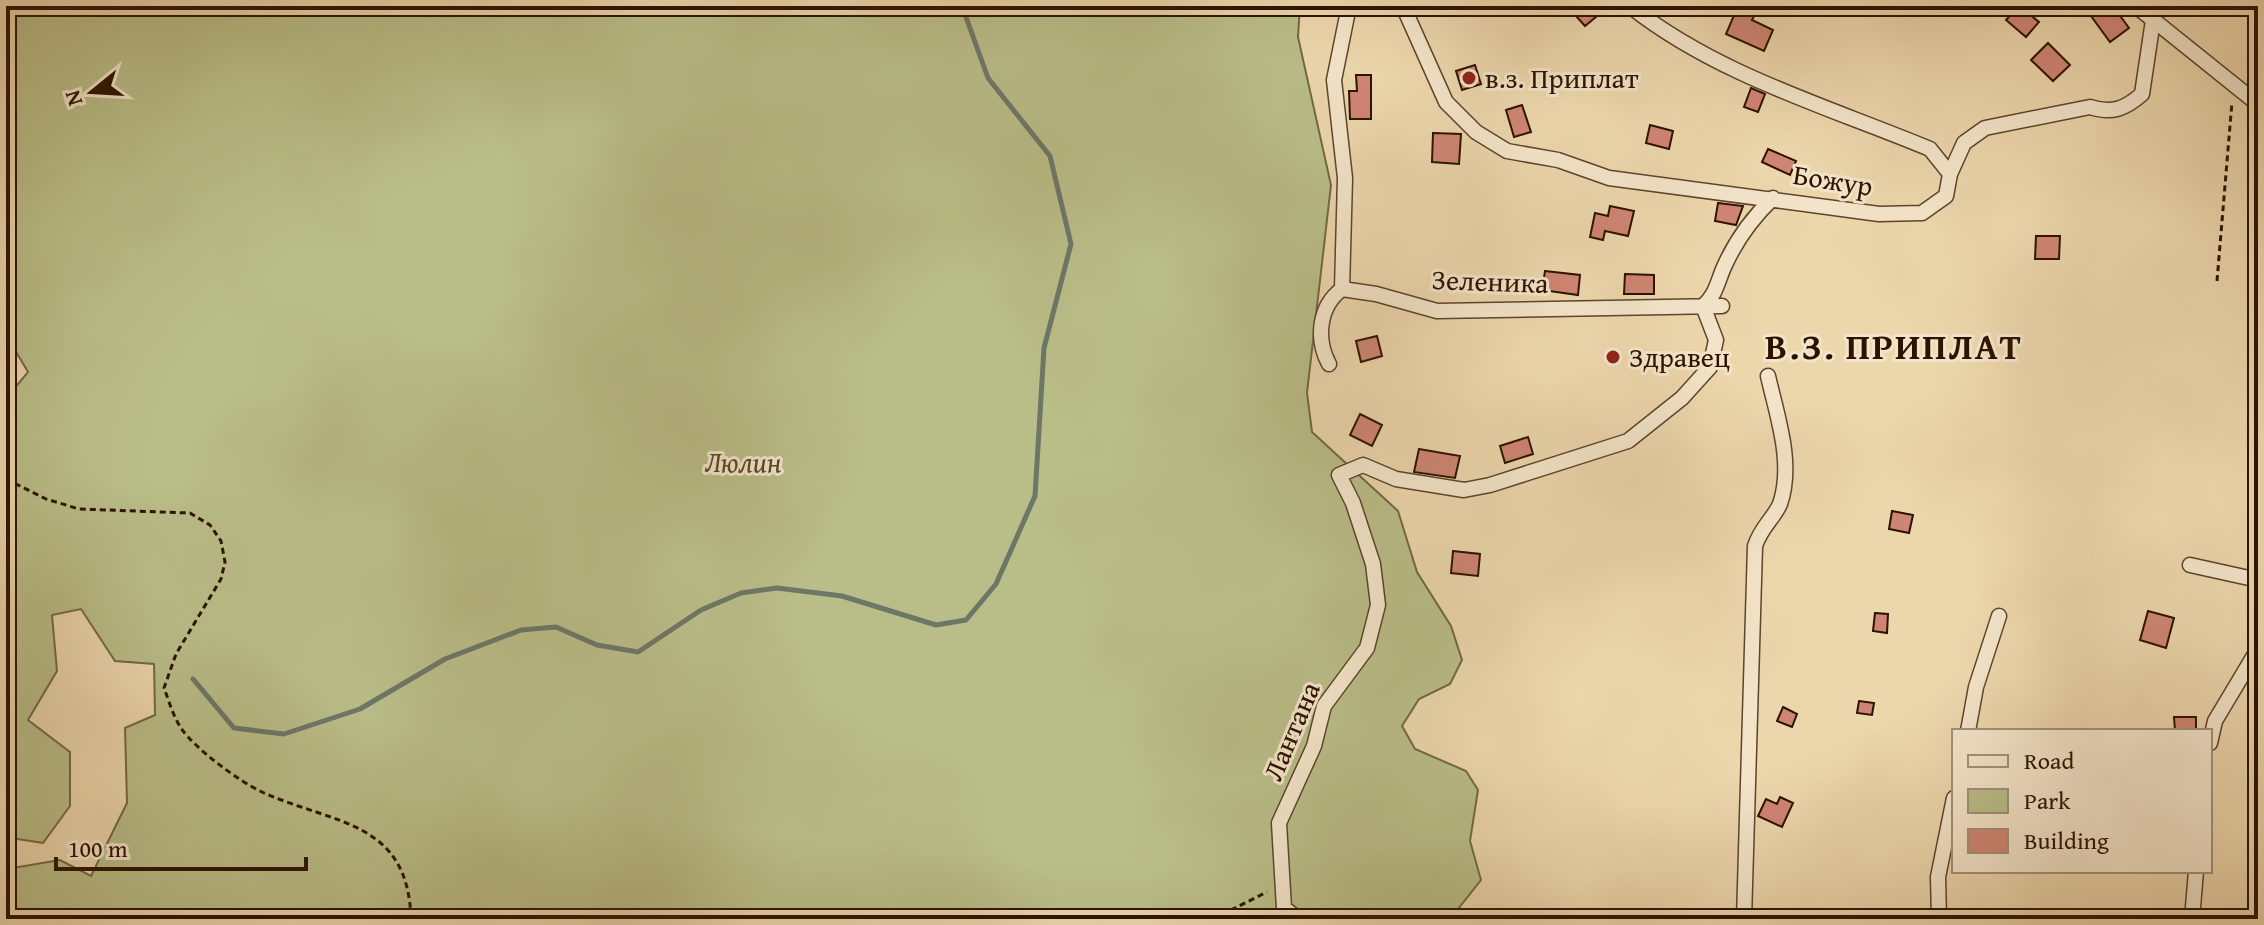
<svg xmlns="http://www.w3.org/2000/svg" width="2264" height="925" font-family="'Gentium Book Plus',serif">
	<rect width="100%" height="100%" fill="#ecd6ac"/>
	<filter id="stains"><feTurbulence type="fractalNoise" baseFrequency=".0025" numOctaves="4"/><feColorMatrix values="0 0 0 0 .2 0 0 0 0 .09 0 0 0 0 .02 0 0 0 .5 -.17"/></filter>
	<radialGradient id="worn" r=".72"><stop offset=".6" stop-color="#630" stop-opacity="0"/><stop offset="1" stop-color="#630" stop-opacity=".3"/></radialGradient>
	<path fill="#b9bd88" stroke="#726844" stroke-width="2" d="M6,6H1300L1298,37L1331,185L1307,393L1312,432L1398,511L1417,572L1451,626L1462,660L1450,684L1419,699L1402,726L1415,749L1466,771L1478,790L1470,841L1481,880L1450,919H6V869L60,860L91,876L127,803L125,728L155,715L154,664L115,661L81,609L52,615L57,671L28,720L70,752V806L43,843L11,838L6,817V389H14L28,372L9,340H6Z"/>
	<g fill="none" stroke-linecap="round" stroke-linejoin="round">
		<path stroke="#6d7767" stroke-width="5" d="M193,679L234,728L284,734L360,709L445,659L521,630L556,627L597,645L638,652L701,610L741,593L777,588L842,596L936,625L966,620L996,584L1035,496L1044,348L1071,244L1050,156L988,78L962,6"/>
	</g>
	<path fill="#cf8574" stroke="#2c1300" stroke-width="2" d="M1567,6H1609L1585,26Z
		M1738,6L1756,12L1752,20L1773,30L1764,51L1726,34Z
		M2019,6L2039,22L2026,37L2006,20Z
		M2104,6H2113L2129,28L2110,42L2091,16Z
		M2048,43L2070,65L2053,81L2031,60Z
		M1475,65L1481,84L1462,90L1456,71Z
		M1356,75H1371V119H1350L1349,91H1357Z
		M1751,88L1765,94L1758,112L1744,107Z
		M1522,105L1531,132L1514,137L1506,110Z
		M1650,125L1673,131L1669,149L1646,143Z
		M1433,133L1461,134L1459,164L1432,162Z
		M1768,149L1796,161L1790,175L1762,162Z
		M1718,203L1743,206L1736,225L1715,221Z
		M1610,206L1634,211L1628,236L1605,231L1603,240L1590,237L1595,213L1608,216Z
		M2036,236H2060L2059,259H2035Z
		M1545,271L1580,275L1578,295L1542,290Z
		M1625,274L1654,275V294H1624Z
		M1377,336L1382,356L1361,362L1356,341Z
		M1360,414L1382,425L1372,446L1350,435Z
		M1528,437L1533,454L1505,463L1500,446Z
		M1419,449L1460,456L1455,478L1414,472Z
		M1892,511L1913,515L1909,533L1889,529Z
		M1453,551L1480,554L1478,576L1451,573Z
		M2148,611L2174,618L2166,648L2140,640Z
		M1875,613L1888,614L1887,633L1873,631Z
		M1859,701L1874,703L1872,715L1857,713Z
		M1783,707L1797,714L1792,727L1777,721Z
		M2174,717H2196V731H2175Z
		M1780,797L1793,803L1782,827L1758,816L1766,799L1777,804Z"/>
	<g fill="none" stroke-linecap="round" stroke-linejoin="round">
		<defs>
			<path id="minor" d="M1403,6L1446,102L1476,132L1507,151L1558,160L1609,178L1879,214L1922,213L1946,196L1950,174L1930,149C1829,107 1717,75 1630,6
				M2136,6L2258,104
				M1950,174L1964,143L1985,128L2090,107C2112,114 2125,109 2142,94L2153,20
				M1342,289L1345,178L1334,80L1349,6
				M1329,364C1316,340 1318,307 1342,289L1376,294L1437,311L1722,306
				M2190,565L2258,580
				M1968,731L1976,687L1999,616
				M2210,743L2215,721L2258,649
				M1298,919L1284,908L1279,823L1314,746L1324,706L1367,648L1378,605L1373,564L1353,503L1339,475L1363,465L1396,479L1464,490L1490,485L1628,441L1682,398L1710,367L1716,340L1703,306C1716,295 1717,283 1724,267C1736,240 1752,218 1773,198
				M1744,919L1755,546C1761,527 1774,518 1780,504C1794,463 1777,416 1768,376
				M1939,919L1938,877L1954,798
				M2192,919L2196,871"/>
		</defs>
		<use href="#minor" stroke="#5c442b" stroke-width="17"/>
		<path stroke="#2c1300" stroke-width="3" stroke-dasharray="6 4" stroke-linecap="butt" d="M2217,281L2232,102
			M6,479L46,499L79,509L190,513L210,525L221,541L225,562L221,579L176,654L164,688C169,701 173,716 181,728C194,748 240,782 262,792C335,825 408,820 411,919
			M1213,919L1267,892"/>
		<use href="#minor" stroke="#f3e4c9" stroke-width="14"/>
	</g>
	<g fill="#8f2418" stroke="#f3e4c9" stroke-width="3">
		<circle cx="1469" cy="78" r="8"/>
		<circle cx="1613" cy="357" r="8"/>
	</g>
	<g text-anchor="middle" stroke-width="6" stroke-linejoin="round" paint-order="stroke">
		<g font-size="28" fill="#2c1300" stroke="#f3e4c9" text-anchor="start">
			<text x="1485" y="88">в.з. Приплат</text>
			<text x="1629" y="367">Здравец</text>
		</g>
		<g font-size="28" fill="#2c1300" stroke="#f3e4c9">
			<text transform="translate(1833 180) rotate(9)" y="10">Божур</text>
			<text transform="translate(1490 281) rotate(2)" y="10">Зеленика</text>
			<text transform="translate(1291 731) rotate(-67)" y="10">Лантана</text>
		</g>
		<g font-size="28" font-style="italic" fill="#564629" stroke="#f3e4c9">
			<text x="743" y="472">Люлин</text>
		</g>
		<g font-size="36" font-weight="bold" letter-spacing="2" fill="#2c1300" stroke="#f3e4c9">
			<text x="1894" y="359">В.З. ПРИПЛАТ</text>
		</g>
	</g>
	<rect width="2264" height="925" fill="none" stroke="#ecd6ac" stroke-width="32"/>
	<rect x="8" y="8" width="2248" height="909" fill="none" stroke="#2c1300" stroke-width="4"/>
	<rect x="16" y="16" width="2232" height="893" fill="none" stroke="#2c1300" stroke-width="2"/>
	<rect x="1952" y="729" width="260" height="144" fill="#f3e4c9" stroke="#a39079" stroke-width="2"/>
	<rect x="1968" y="755" width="40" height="12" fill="#f3e4c9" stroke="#a39079" stroke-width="2"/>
	<text x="2024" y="769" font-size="24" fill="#2c1300">Road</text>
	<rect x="1968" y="789" width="40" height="24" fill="#b9bd88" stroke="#a39079" stroke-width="2"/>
	<text x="2024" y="809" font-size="24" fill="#2c1300">Park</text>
	<rect x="1968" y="829" width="40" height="24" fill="#cf8574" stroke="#a39079" stroke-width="2"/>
	<text x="2024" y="849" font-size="24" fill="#2c1300">Building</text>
	<g transform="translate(92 92) rotate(252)" stroke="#f3e4c9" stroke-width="6" paint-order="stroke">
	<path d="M0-6L14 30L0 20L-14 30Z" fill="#2c1300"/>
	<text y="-12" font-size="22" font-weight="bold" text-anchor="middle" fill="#2c1300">N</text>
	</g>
	<path d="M56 857v12h250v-12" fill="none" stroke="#2c1300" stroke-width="4"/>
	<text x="68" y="857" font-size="24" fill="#2c1300" stroke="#f3e4c9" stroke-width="6" paint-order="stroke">100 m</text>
	<rect width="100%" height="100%" filter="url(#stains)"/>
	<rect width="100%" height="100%" fill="url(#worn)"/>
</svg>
